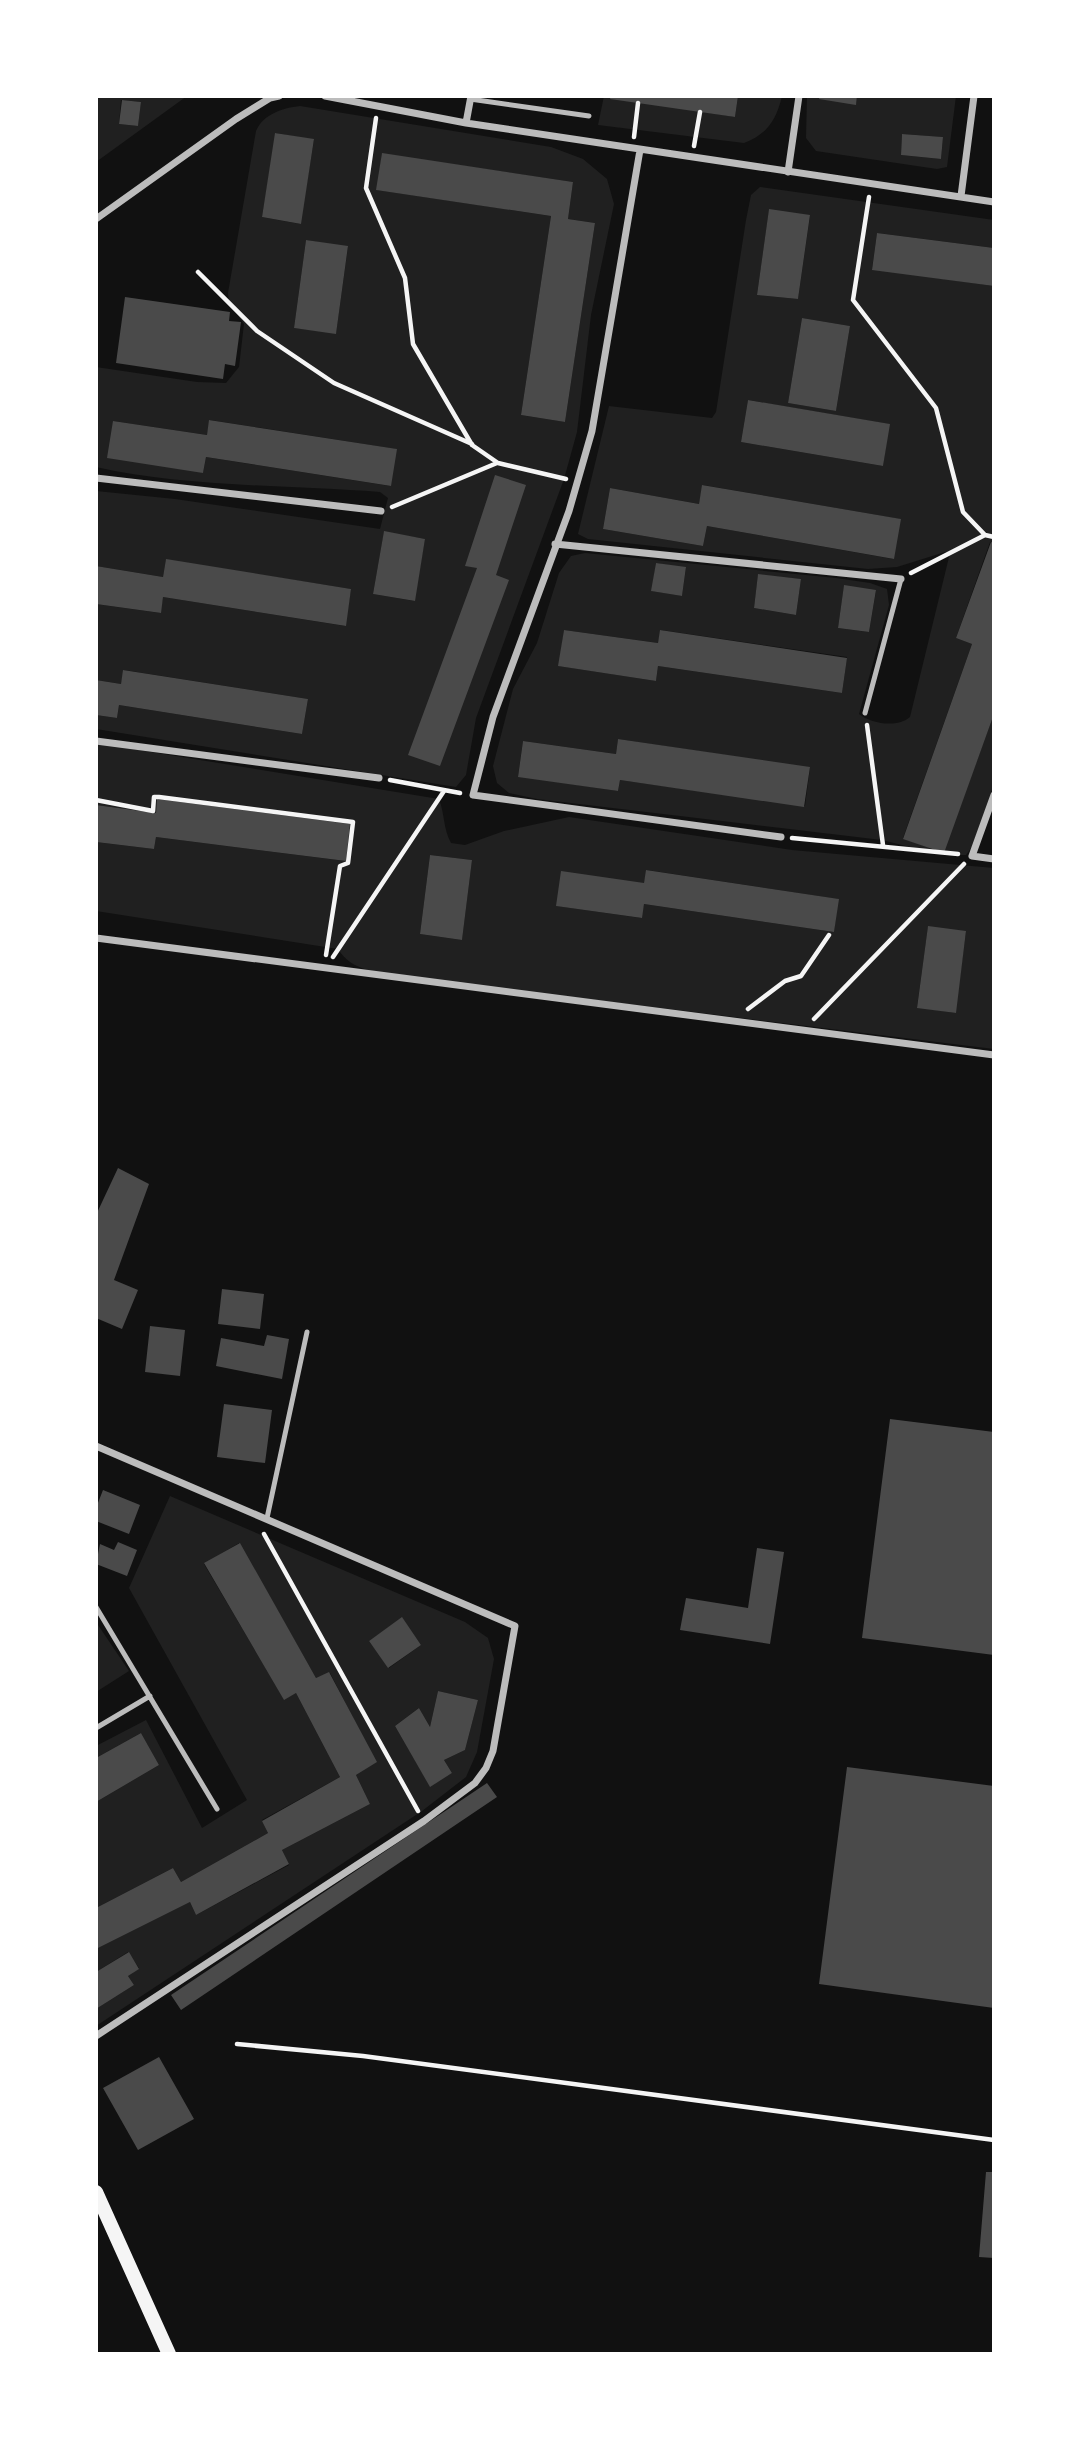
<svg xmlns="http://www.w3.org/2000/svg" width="1090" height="2450" font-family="Montserrat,sans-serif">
	<rect width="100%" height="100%" fill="#111"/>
	<path fill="#202020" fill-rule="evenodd" d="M96,96H187L96,162ZM121,100L141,102L138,126L119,124Z
		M604,96L735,117L738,96H782C776,121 767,134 744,143L598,125Z
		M807,96L856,104L857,96H956L947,167L937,169L816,151L806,138ZM902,134L943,137L941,159L901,155Z
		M300,106L551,147L583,159L607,179L614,204L591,315L577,432L564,479L476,718L466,775L456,787L96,729V715L117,718L119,705L302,734L308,699L124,670L121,684L96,680V604L160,613L163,597L345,626L351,589L166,560L163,577L96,566V491L175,499L380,529L388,498L380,492C290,485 183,487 96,467V367L197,382L226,383L239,367L244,324L229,303L228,293L256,131C263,114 283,108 300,106ZM276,133L314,140L300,224L262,217ZM382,154L573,182L568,219L595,223L565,422L521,415L551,216L377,190ZM306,240L348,247L336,333L294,328ZM210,420L396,449L390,486L206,457L203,473L113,421L207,435ZM384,532L425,539L414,601L373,594Z
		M760,187L994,220V248L877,233L872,269L994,286V543L990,542L956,638L972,644L903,838L943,853L994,714V785L972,847L966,855H942L882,840L537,799L509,793L497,783L493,766L513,689L537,643L559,573L571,556L585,553L836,578L870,583L887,589L889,605L859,714C871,724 898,728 910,717L950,553L945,552L897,567L868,569L588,539L578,534L609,406L712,418L716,412L746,220L751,195ZM769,210L810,216L798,299L757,295ZM802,318L850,326L836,411L788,403ZM748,400L889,424L883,466L741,442ZM703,485L900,519L893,559L707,526L703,546L603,529L610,488L699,504ZM656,563L686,568L682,596L652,591ZM758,575L801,579L796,615L754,608ZM844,586L876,591L869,632L838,628ZM564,630L658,643L661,630L847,657L842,693L658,666L656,681L559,666ZM618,739L810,768L805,806L620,780L618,791L518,776L523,741L616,754Z
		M96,743L439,799C445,815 443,828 451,843L465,845L504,831L569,817L792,850L994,868V1049L401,976C377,971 352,972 338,949L96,911V842L154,849L156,837L345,861L350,825L157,800L156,813L96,805ZM430,855L472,860L462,940L420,934ZM647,870L838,899L834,932L644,904L641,918L557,906L644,883ZM928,927L966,932L955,1013L917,1007Z
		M170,1496L465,1622L488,1638L494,1659L477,1752L466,1777L422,1811L96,2026V2009L134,1985L128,1976L139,1968L128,1952L96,1972V1949L190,1902L196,1915L289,1865L282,1850L370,1804L356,1775L376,1762L330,1673L316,1678L239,1543L204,1564L284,1699L296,1693L340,1777L262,1820L268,1833L181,1882L173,1868L96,1908V1802L159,1765L141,1733L96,1758V1746L146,1720L202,1828L247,1800L129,1588ZM402,1618L421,1645L389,1668L369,1641ZM438,1691L478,1700L465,1750L444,1760L452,1773L430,1786L395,1726L419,1708L430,1727Z
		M96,1622L129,1671L96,1692Z"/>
	<path fill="#4a4a4a" d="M611,96H738L735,117L610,99Z
		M820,96H857L856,105L819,99Z
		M122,100L141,102L138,126L119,124Z
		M275,133L314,139L301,224L262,217Z
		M902,134L943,137L941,159L901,155Z
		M382,153L573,182L568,219L595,223L565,422L521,415L551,216L376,190Z
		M769,209L810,215L798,299L757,295Z
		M877,233L994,248V286L872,270Z
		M306,240L348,246L336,334L294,328Z
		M125,297L230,312L229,321L241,322L235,366L225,364L223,379L116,363Z
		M802,318L850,326L836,411L788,403Z
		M748,400L890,424L883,466L741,442Z
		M209,420L397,449L391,486L206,457L203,473L107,458L113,421L207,435Z
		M495,475L526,485L496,575L509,580L440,766L408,755L477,568L465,566Z
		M702,485L901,519L894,559L707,526L703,546L603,529L610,488L699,504Z
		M384,531L425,539L415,601L373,594Z
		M991,542L994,543V714L944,853L903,839L972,644L956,638Z
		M166,559L351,589L346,626L163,597L161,613L96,604V566L163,577Z
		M656,563L686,567L682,596L651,591Z
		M758,574L801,579L796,615L754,608Z
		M844,585L876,590L869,632L838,628Z
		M564,630L658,643L660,630L847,658L842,693L658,666L656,681L558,666Z
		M123,670L308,699L302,734L119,705L117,718L96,715V680L121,684Z
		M618,739L810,767L804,807L620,780L618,791L518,777L523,741L616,754Z
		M157,799L350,824L346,861L156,837L154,849L96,842V805L156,813Z
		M430,855L472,860L462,940L420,934Z
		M646,870L839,899L834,932L644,904L642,918L556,906L561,871L644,883Z
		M928,926L966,931L956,1013L917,1008Z
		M118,1168L149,1184L114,1280L138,1290L122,1329L96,1318V1215Z
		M222,1289L264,1294L260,1329L218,1324Z
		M150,1326L185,1330L180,1376L145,1372Z
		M267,1335L289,1339L282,1379L216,1366L221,1338L264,1346Z
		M224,1404L272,1410L265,1463L217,1457Z
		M890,1419L994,1432V1655L862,1638Z
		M103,1490L140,1505L129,1534L96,1521V1508Z
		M118,1542L137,1550L127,1576L96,1564L100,1544L114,1550Z
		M240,1543L316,1678L329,1672L377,1762L356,1775L370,1804L282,1850L289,1864L196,1915L190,1902L96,1949V1908L173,1868L181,1882L268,1833L262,1821L340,1777L296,1693L284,1700L204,1563Z
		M757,1548L784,1552L770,1644L680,1630L686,1598L748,1608Z
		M402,1617L421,1645L388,1668L369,1641Z
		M438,1691L478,1700L465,1750L444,1760L452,1773L430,1787L395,1726L419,1708L430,1727Z
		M141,1733L159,1765L96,1802V1758Z
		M847,1767L994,1786V2008L819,1984Z
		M487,1783L497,1797L181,2010L171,1995Z
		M129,1952L139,1969L128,1976L134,1985L96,2009V1972Z
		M159,2057L194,2119L138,2150L103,2088Z
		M986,2172H994V2258L979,2257Z"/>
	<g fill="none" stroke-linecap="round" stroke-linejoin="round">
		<path stroke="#f5f5f5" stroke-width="4.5" d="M376,118L366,188L405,278L413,344L472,445L498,463L566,479
			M634,137L638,103
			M694,146L700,112
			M869,197L853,300L936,408L963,512L985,535L994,537
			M198,272L257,331L334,383L472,444
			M392,507L497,463
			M911,573L985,535
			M867,725L883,845
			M390,780L460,793
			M96,800L153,811L154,797H159L353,822L348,863L340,866L326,955
			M792,838L958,854
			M333,957L444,791
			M748,1009L785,981L801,976L829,935
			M814,1019L964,864
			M264,1534L418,1811
			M237,2044L363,2056L994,2140"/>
		<path stroke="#bcbcbc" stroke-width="5" d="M470,99L589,116
			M865,713L901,579
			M267,1518L307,1332
			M96,1607L217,1809
			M96,1728L150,1696"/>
		<path stroke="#bcbcbc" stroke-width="7" d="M325,96L466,123L994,202
			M466,123L471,96
			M640,150L592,431L569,511L493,717L473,795L781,837
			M788,172L799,96
			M961,196L974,96
			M96,219L236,119L270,98L279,96
			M96,478L381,511
			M555,544L901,579
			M96,741L379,778
			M994,795L972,856L994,859
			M96,938L994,1055
			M96,1446L515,1626L493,1751L486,1768L475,1783L424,1821L96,2036"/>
		<path stroke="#f5f5f5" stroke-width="14" d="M96,2192L169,2354"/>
	</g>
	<rect width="1090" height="2450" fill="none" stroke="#ffffff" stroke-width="196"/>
</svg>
